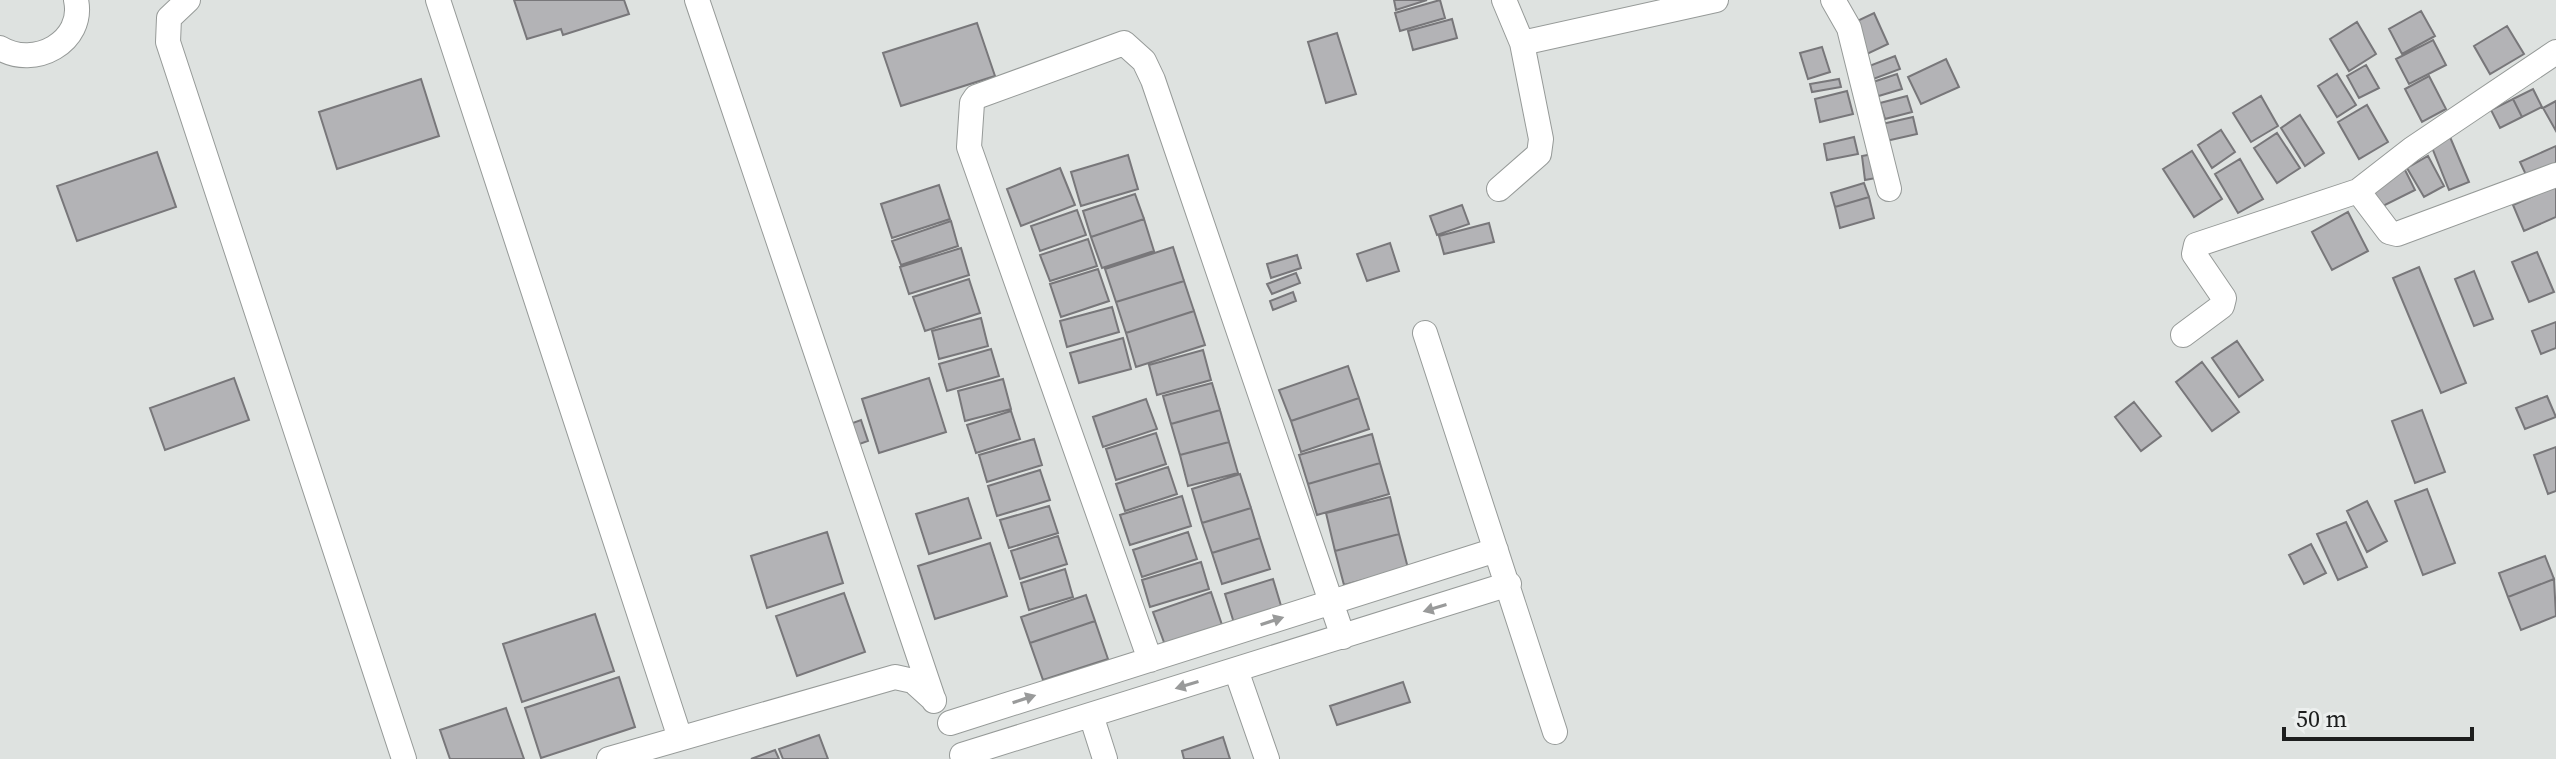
<svg xmlns="http://www.w3.org/2000/svg" width="2556" height="759" font-family="'Source Serif 4',serif">
	<rect width="100%" height="100%" fill="#dee2e0"/>
	<path fill="#b3b3b6" stroke="#78777a" stroke-width="2" d="M514,0H624L629,14L563,35L561,29L527,39Z
		M1394,0H1427L1396,10Z
		M1440,0L1445,18L1400,31L1395,13Z
		M2421,11L2435,36L2402,54L2389,29Z
		M1874,13L1888,44L1867,54L1853,23Z
		M1452,19L1457,38L1413,50L1408,31Z
		M2357,22L2376,54L2349,71L2330,39Z
		M977,23L995,76L901,106L883,53Z
		M2507,26L2524,54L2490,74L2474,46Z
		M1337,33L1356,94L1326,103L1308,42Z
		M2433,40L2446,65L2409,84L2396,59Z
		M1822,47L1830,72L1808,79L1800,53Z
		M1895,56L1900,69L1868,81L1864,68Z
		M1946,59L1959,87L1921,104L1908,77Z
		M2366,65L2379,88L2359,98L2347,76Z
		M1897,74L1902,89L1872,98L1867,84Z
		M2337,74L2356,105L2337,117L2318,86Z
		M2429,76L2446,109L2422,122L2405,89Z
		M421,79L439,136L337,169L319,112Z
		M1839,79L1841,87L1812,92L1810,84Z
		M2533,89L2542,107L2522,117L2513,99Z
		M1847,91L1853,114L1820,122L1815,99Z
		M1907,96L1912,112L1885,119L1880,103Z
		M2261,96L2278,126L2251,142L2233,113Z
		M2513,99L2522,117L2500,128L2491,110Z
		M2556,101V131L2543,108Z
		M2367,105L2388,142L2359,159L2338,122Z
		M2300,115L2324,153L2305,166L2281,128Z
		M1913,117L1917,134L1886,141L1882,124Z
		M2221,130L2235,152L2212,168L2198,145Z
		M2277,133L2300,168L2277,183L2254,148Z
		M1854,137L1858,154L1827,160L1824,144Z
		M2450,137L2469,182L2449,190L2431,145Z
		M2556,146V164L2527,177L2520,162Z
		M2192,151L2222,199L2194,217L2163,169Z
		M157,152L176,207L77,241L57,186Z
		M1873,154L1876,178L1865,180L1862,156Z
		M1128,155L1138,189L1081,206L1071,172Z
		M2428,156L2444,186L2424,197L2407,168Z
		M2240,159L2263,199L2238,213L2215,174Z
		M1060,168L1075,205L1021,226L1007,189Z
		M2404,168L2415,190L2379,208L2368,187Z
		M1864,183L1869,197L1835,207L1831,193Z
		M939,185L950,219L892,238L881,204Z
		M2556,186V217L2524,231L2513,205Z
		M1135,194L1144,219L1091,237L1083,211Z
		M1869,197L1874,218L1840,228L1835,207Z
		M1462,205L1469,224L1437,235L1430,216Z
		M1077,210L1086,235L1040,251L1031,226Z
		M2348,212L2368,251L2332,270L2312,232Z
		M1144,219L1154,251L1102,268L1091,237Z
		M951,221L958,246L901,265L892,241Z
		M1489,223L1494,242L1444,254L1439,236Z
		M1088,239L1097,266L1050,281L1040,255Z
		M1390,243L1399,271L1367,281L1357,254Z
		M1173,247L1184,281L1116,302L1105,269Z
		M961,248L969,275L909,294L900,267Z
		M2537,252L2554,292L2529,302L2512,262Z
		M1297,255L1301,268L1271,278L1267,264Z
		M2419,267L2466,383L2441,393L2393,278Z
		M1098,269L1109,301L1061,317L1050,284Z
		M2474,271L2493,319L2474,326L2455,279Z
		M1296,273L1300,283L1272,294L1267,284Z
		M969,279L980,313L925,331L913,297Z
		M1184,281L1194,311L1126,333L1116,302Z
		M1293,292L1296,301L1273,310L1270,301Z
		M1112,307L1119,332L1067,347L1060,321Z
		M1194,311L1205,345L1136,367L1126,333Z
		M981,318L988,346L939,359L932,331Z
		M2556,322V348L2541,354L2532,331Z
		M1123,338L1131,369L1079,383L1070,353Z
		M2237,341L2263,380L2239,397L2212,358Z
		M991,349L999,376L947,391L939,364Z
		M1203,350L1211,380L1157,395L1149,365Z
		M2202,362L2239,412L2212,431L2176,382Z
		M1348,366L1359,398L1291,421L1279,390Z
		M234,378L249,420L165,450L150,408Z
		M929,378L946,432L879,453L862,399Z
		M1003,379L1011,409L965,421L958,391Z
		M1212,383L1220,410L1171,424L1163,396Z
		M2547,396L2556,417L2525,429L2516,408Z
		M1359,398L1369,429L1301,452L1291,421Z
		M1146,399L1157,429L1103,447L1093,417Z
		M2134,402L2161,436L2141,451L2115,417Z
		M1220,410L1229,442L1180,455L1171,424Z
		M2422,410L2445,472L2415,483L2392,421Z
		M1011,411L1020,439L976,453L967,425Z
		M861,420L868,441L854,446L847,425Z
		M1156,433L1166,464L1116,480L1106,449Z
		M1372,434L1380,463L1308,484L1299,455Z
		M1034,439L1042,465L987,482L979,455Z
		M1229,442L1238,473L1188,486L1180,455Z
		M2556,447V491L2548,494L2534,455Z
		M1380,463L1389,494L1317,515L1308,484Z
		M1168,467L1177,494L1125,511L1116,484Z
		M1040,470L1050,500L997,516L988,486Z
		M1240,474L1251,508L1202,523L1192,489Z
		M2427,489L2455,563L2423,575L2395,501Z
		M1182,496L1191,526L1130,545L1120,515Z
		M1390,497L1399,534L1335,551L1326,513Z
		M968,498L981,538L929,554L916,514Z
		M2367,501L2387,541L2367,552L2347,511Z
		M1049,506L1058,533L1009,548L1000,520Z
		M1251,508L1260,538L1212,553L1202,523Z
		M2346,522L2367,567L2338,580L2317,534Z
		M827,532L843,583L767,608L751,556Z
		M1188,532L1197,559L1142,577L1133,550Z
		M1399,534L1408,568L1344,585L1335,551Z
		M1058,536L1067,564L1020,579L1011,551Z
		M1260,538L1270,569L1222,584L1212,553Z
		M990,543L1007,596L935,619L918,566Z
		M2311,544L2326,573L2304,584L2289,555Z
		M2545,556L2554,579L2508,597L2499,573Z
		M1201,562L1209,589L1150,607L1142,580Z
		M1065,569L1073,597L1029,610L1021,583Z
		M1273,579L1282,609L1234,623L1225,594Z
		M2554,579L2556,616L2521,630L2508,597Z
		M1211,592L1222,625L1165,645L1153,612Z
		M844,593L865,652L797,676L776,616Z
		M1086,595L1095,621L1030,643L1021,617Z
		M595,614L614,671L522,702L503,644Z
		M1095,621L1108,659L1043,680L1030,643Z
		M619,677L635,727L541,758L525,708Z
		M1403,682L1410,702L1337,725L1330,706Z
		M506,708L524,759H450L440,730Z
		M819,735L828,759H783L779,749Z
		M1223,737L1230,759H1184L1182,751Z
		M775,750L779,759H751Z"/>
	<g fill="none" stroke-linecap="round" stroke-linejoin="round">
		<defs>
			<path id="street" d="M188,0L169,18L168,42L404,759
				M438,0L680,738
				M697,0L934,701
				M1833,0L1849,28L1889,189
				M1522,43L1716,0
				M0,48C34,69 85,42 76,0
				M1499,189L1539,154L1541,139L1522,43L1504,0
				M2358,191L2412,149L2556,52
				M1425,333L1555,732
				M2183,335L2222,306L2224,298L2194,254L2196,245L2358,191L2389,232L2397,234L2556,175
				M1150,660L969,147L972,103L976,97L1124,43L1144,61L1153,80L1343,637
				M1236,670L1267,759
				M1091,715L1105,759
				M950,723L1496,550
				M962,755L1509,584
				M609,759L895,677L913,681L934,700"/>
		</defs>
		<use href="#street" stroke="#969a98" stroke-width="26"/>
		<use href="#street" stroke="#fff" stroke-width="24"/>
	</g>
	<defs><path id="oneway-solid" d="M-6-.8H1V-3.2L6.5 0L1 3.2V.8H-6Z" transform="scale(2)"/></defs>
	<g fill="#999a9a">
		<use href="#oneway-solid" transform="translate(1435 608) rotate(163)"/>
		<use href="#oneway-solid" transform="translate(1272 621) rotate(-18)"/>
		<use href="#oneway-solid" transform="translate(1187 685) rotate(163)"/>
		<use href="#oneway-solid" transform="translate(1024 699) rotate(-18)"/>
	</g>
	<path d="M2284 727v12h188v-12" fill="none" stroke="#1d1e1e" stroke-width="4"/>
	<text x="2296" y="727" font-size="24" fill="#1d1e1e" stroke="#ecefee" stroke-width="6" paint-order="stroke">50 m</text>
</svg>
